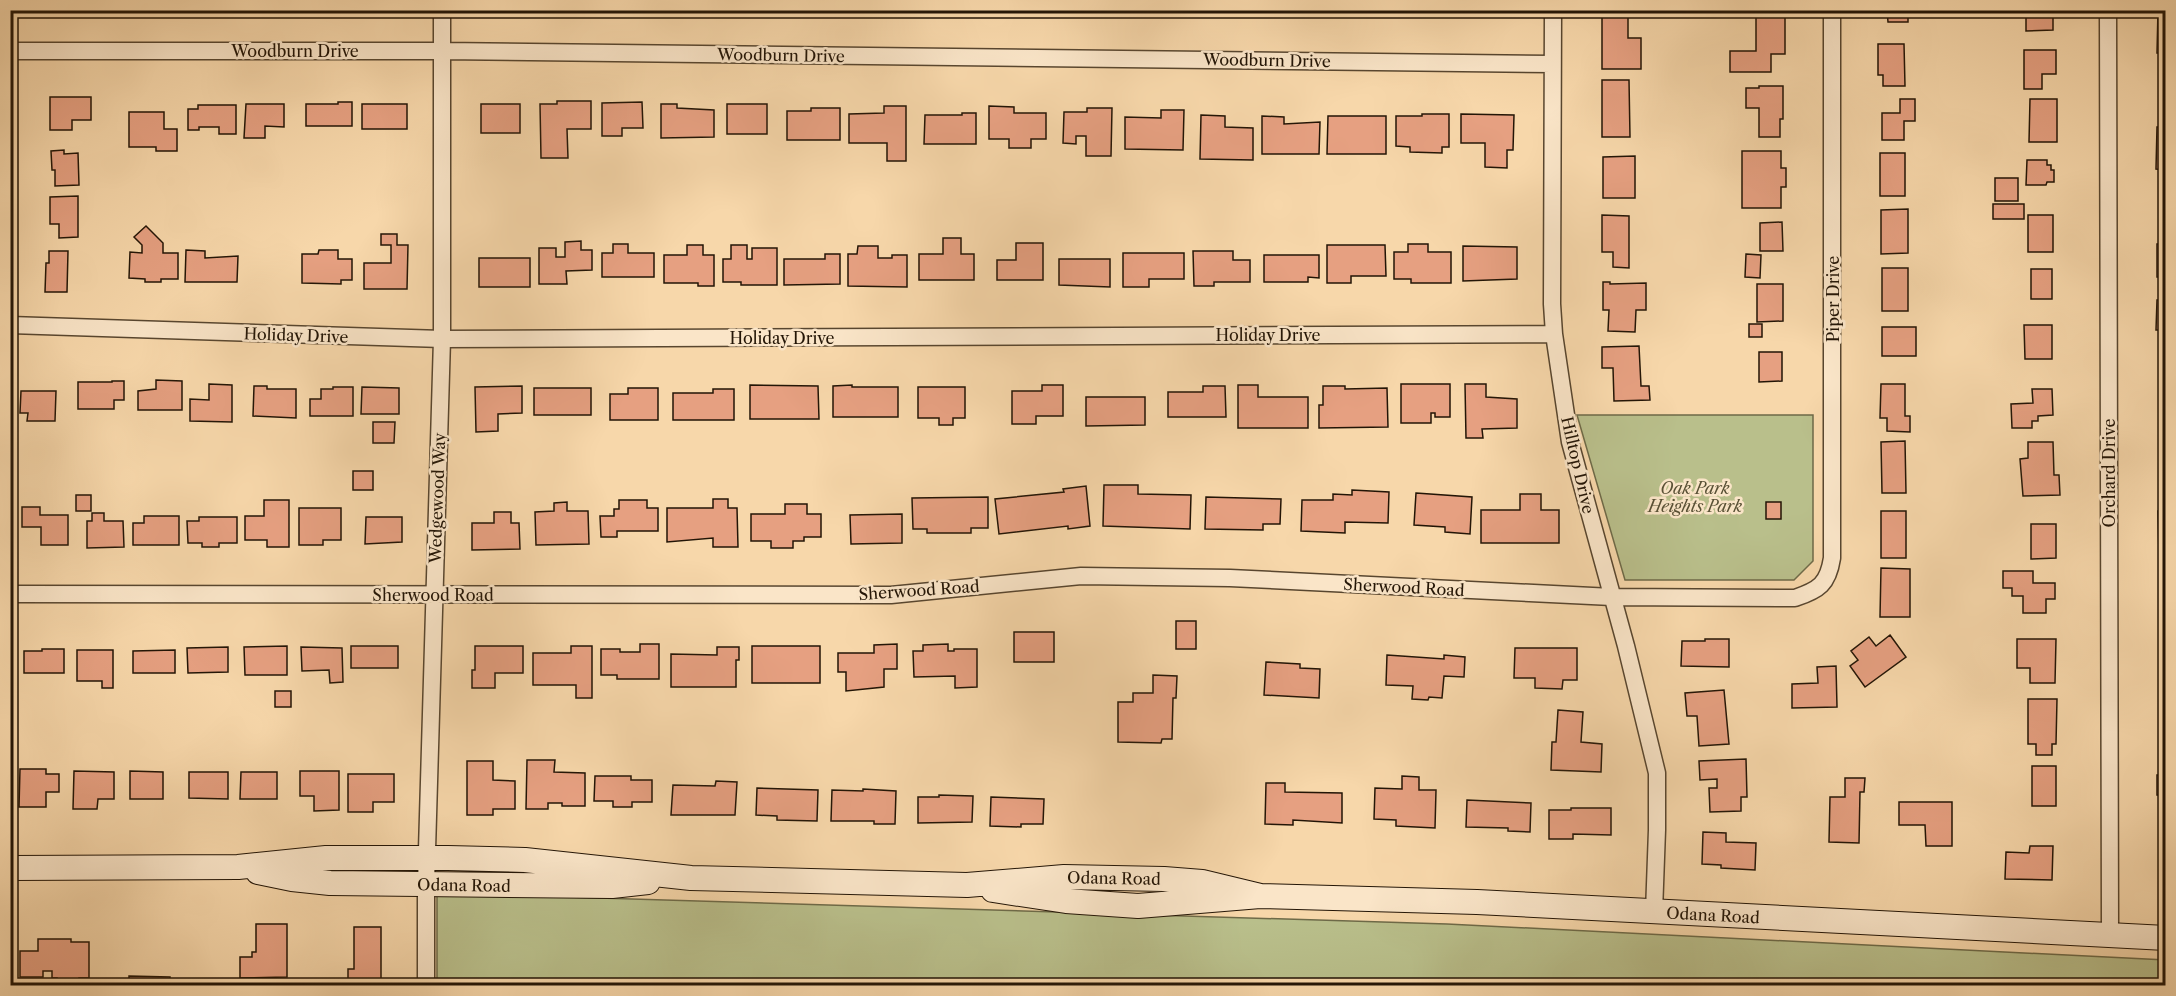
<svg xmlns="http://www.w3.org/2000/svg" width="2176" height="996" font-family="'Libre Caslon Text',serif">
	<rect width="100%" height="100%" fill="#f7d7aa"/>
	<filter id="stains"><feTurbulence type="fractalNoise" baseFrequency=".00333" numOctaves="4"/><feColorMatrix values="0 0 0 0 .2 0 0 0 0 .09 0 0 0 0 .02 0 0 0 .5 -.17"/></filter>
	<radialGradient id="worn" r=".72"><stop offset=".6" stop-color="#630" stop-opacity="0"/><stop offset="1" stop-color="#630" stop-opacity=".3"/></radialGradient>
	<path fill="#b9bf8b" stroke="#6e6a48" stroke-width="1.5" d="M1577,415H1813V561L1794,580H1625Z
		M437,893L1447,924L2166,960L2165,986H437Z"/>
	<path fill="#e6a081" stroke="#231506" stroke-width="1.5" d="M47,10H75V13H47Z
		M1461,10H1512V13L1461,12Z
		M1887,10H1908V22H1888Z
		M2026,10H2053V30L2026,31Z
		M2158,10H2166V53H2157Z
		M1602,14H1628V38H1641V69H1602Z
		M1756,17H1785V54H1771V72H1730V51H1756Z
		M1878,44H1904L1905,86H1883V75H1878Z
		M2024,50H2056V74H2042V89H2024Z
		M1602,80H1629L1630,137H1602Z
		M1759,86H1783V119H1780V137H1759V108H1746V88H1759Z
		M50,97H91V120H72V130H50Z
		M1900,99H1915V121H1904V140H1882V113H1900Z
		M2030,99H2057V142H2029Z
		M557,101H591V129H567L568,158H541L540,104H557Z
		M338,102H352V126H306V104H338Z
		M642,102L643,128H622V136H602V103Z
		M246,104H284V127L265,126V138H244Z
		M362,104H407V129H362Z
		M481,104H520V133H481Z
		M661,104H677V108L714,110V137L661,138Z
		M727,104H767V134H727Z
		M198,105H236V134H219V127H199V130H188V109H198Z
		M884,106H906V161H887V143H849V114L884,113Z
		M989,106L1014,107V113H1046V139H1031V148H1009V139H989Z
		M811,108H840V140H787V111H811Z
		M1087,108H1112L1111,156H1086V136H1076V144L1063,143L1064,112H1087Z
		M1161,110H1184L1183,150L1125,149V117L1161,118Z
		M129,112H164V129H177V151H156V147H129Z
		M962,113H976V144H924L925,115H962Z
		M1422,114H1449V147H1442V153L1410,152V147L1396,146V116H1422Z
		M1461,114L1514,115L1513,150H1507V168L1485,167V143H1461Z
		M1201,115L1225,116V127L1253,128V160L1200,159Z
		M1262,116L1284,117V124L1320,122L1319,154H1262Z
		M1328,116H1386V154H1327Z
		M2157,127H2166V170L2156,169Z
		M64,150V154L78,153L79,185L55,186V170H52L51,151Z
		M1742,151H1781V168H1786V187H1781V208H1742Z
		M1880,153H1905V196H1880Z
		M1635,156V198H1603V157Z
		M2027,160H2047V165H2051V170H2054V182H2047L2046,185H2026Z
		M1995,178H2018V201H1995Z
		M78,196V237L59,238V224H50V197Z
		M1993,204H2024V219H1993Z
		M1908,209V253L1881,254V210Z
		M1602,215L1629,216V268L1613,267V252H1602Z
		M2028,215H2053V252H2028Z
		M1782,222L1783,251H1760V223Z
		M146,226L163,243V253H178V279H161V282H145V279L129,278L130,252L142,253V245L134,237Z
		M381,234H397V245H408L407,289H364V263H391V245H381Z
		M943,238H961V254H974V280H919V254H943Z
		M581,241V250H592V270L566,271L567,284H539V248H556V257H565V242Z
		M1016,243H1043V280H997V260H1016Z
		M613,244H628V253H654V277H602V253H613Z
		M1408,244H1428V252H1451V283H1411V279H1394V252H1408Z
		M2157,244H2166V277H2157Z
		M687,245H703V255H714V286H698V283H664V255H687Z
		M731,245H747V259H752V248H777V285H741V282H723V259H731Z
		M1327,245H1385L1386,276H1351V283H1327Z
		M858,246H878V258H892V255H907V287L848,286V254H857Z
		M1463,246L1517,247V279L1463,281Z
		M186,250L205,251V258L238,256L237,282H185Z
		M319,250H338V259H352V280H341V284L302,283V254H318Z
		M49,251H68L67,292H45L46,263H49Z
		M1193,251H1233V260H1250V282H1214V286H1194Z
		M1123,253H1184V279H1149V287H1123Z
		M825,254H840V284L784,285V259H825Z
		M1746,254L1761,255L1760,278L1745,277Z
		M1264,255H1319V278L1308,277V282H1264Z
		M479,258H530V287H479Z
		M1059,259H1110V287L1059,285Z
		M1882,268H1908V311H1882Z
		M2031,269H2052V299H2031Z
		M1603,282H1610V284L1646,283V310H1636L1635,332L1608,331L1609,310H1603Z
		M1757,284H1783V321L1757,322Z
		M2157,300H2166V330H2156Z
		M1749,324H1762V337H1749Z
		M2024,325H2052V359H2025Z
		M1882,327H1916V356H1882Z
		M1639,346L1641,386H1649L1650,400L1614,401L1613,368H1602V347Z
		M1759,352H1782V381L1759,382Z
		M2162,370H2166V407H2162Z
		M156,380L182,381V410H138V391L156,389Z
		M112,381H124V400H114V409H78V382H112Z
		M209,384L232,385V422L190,421V399L209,400Z
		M1401,384H1450V417H1435V413H1431V423H1401Z
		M1465,384H1486V397L1517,399V428L1482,429L1483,438H1466Z
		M1881,384H1905V416H1910V432L1887,431V418H1880Z
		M750,385L818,386L819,419H750Z
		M852,385V387H898V417H833V386Z
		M1042,385H1063V416H1036V424H1012V391H1042Z
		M1238,385H1258V397H1308V428H1238Z
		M254,386H267V389H296V418L253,416Z
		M522,386V413L498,414V431L476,432L475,387Z
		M1203,386H1225L1226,417H1168V392H1203Z
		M1323,386H1345V389L1387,388L1388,427L1319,428V405H1323Z
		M333,387H353V416H310V399H321V389H333Z
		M362,387L399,388V414H361Z
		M918,387H965V418H953V425H939V418H918Z
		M534,388H591V415H534Z
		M628,388H658V420H610V394H628Z
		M713,389H734V420H673V393H713Z
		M2032,389H2052L2053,415L2038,416V421H2032V428H2012L2011,404L2033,403Z
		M21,391H56L55,421H27L28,413H20Z
		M1086,397H1145V425L1086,426Z
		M10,408H14L15,426H10Z
		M373,422H395L394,443H373Z
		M2159,434H2166V475H2162V457H2159Z
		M1905,441L1906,493H1882L1881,442Z
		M2028,442H2053L2054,475H2059L2060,495L2023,496L2020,459L2028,458Z
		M353,471H373V490H353Z
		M1104,485H1138V494L1191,495L1190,529L1103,526Z
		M1086,486L1090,526L1068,529V526L999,534L995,499L1064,492L1063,489Z
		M1352,490L1389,492L1388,523L1345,522V533L1301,531L1302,500H1333V494L1352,495Z
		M1416,493L1472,497L1470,534L1445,532V527L1414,525Z
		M1520,494H1541V510H1559V543H1481V510H1520Z
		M76,495H91V511H76Z
		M988,497V528H971V533H927V529H913L912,498Z
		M1206,497L1281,499L1280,524H1263V530L1205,529Z
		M713,499H728V508H737L738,547H713V538L667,542V508H713Z
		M264,500H289V547H267V540H245V516H264Z
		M619,500H647V508H658V531H617V537H601L600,516H614V509H619Z
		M567,502V511H588L589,544L536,545L535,512L554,511V503Z
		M1766,502H1781V519H1766Z
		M785,504H807V514H821V537H804V541H793V548H771V541H751V514H785Z
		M22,507H40V515H68V545H41V527H22Z
		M299,508H341V540H323V545H299Z
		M1881,511H1906V558H1881Z
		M2158,511H2166V556H2159Z
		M494,512H511V523H519L520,549L472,550V523H494Z
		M92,513H104V521H123L124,547L87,548V521H92Z
		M902,514V543L851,544L850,515Z
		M144,516H179V545H133V523H144Z
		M199,517H237V543H219V547H202V543H188L187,521H199Z
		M366,517H402V542L365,544Z
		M2031,524H2056V558L2031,559Z
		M1881,568L1910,569V617H1880Z
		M2003,571H2033V583H2055V599H2046V613H2023V596H2012V588H2003Z
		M1176,621H1196V649H1176Z
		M1014,632H1054V662H1014Z
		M1890,635L1906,657L1865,687L1850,666L1858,660L1851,651L1869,637L1876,646Z
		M1705,639H1729V667L1681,666L1682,641H1705Z
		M2017,639H2056L2055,683H2030V668H2017Z
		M640,644H659V679H617V675H601V649H620V652H640Z
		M897,644V669H884V687L846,691V672H838V653H874V645Z
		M948,644V651H954V649H977V687L955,688V676L914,677L913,651H923V645Z
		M287,646V675H245L244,647Z
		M351,646H398V668H351Z
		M475,646H523V673H495V688H472V670H475Z
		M571,646H592V698H576V685H533V653H571Z
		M752,646H820V683H752Z
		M228,647V672L188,673L187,648Z
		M301,647L342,648L343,682L330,683L329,670L302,671Z
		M717,647H739V660H736V687H671V654L717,655Z
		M1515,648H1577V680H1563L1562,689L1535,688V678H1514Z
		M42,649H64V673H24V651H42Z
		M77,650H113V688H102V681H77Z
		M175,650V673H133V651Z
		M1387,655L1444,659V655L1465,657L1464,677L1444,676L1442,698L1429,697L1428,700L1412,699L1413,686L1386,685Z
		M1266,662L1300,664V668L1320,669L1319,698L1264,695Z
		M1836,666L1837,707L1792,708V684L1818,683L1817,667Z
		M1153,675L1177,676L1176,698H1173L1172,739H1162L1161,743L1118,742V702H1133V693H1153Z
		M10,689H14V709H10Z
		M1724,690L1729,744L1699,746L1697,716H1687L1685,693Z
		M275,691H291V707H275Z
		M2028,699H2057L2056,744H2052V755H2036V744H2028Z
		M2160,709H2166V760H2160L2161,738H2159V720H2161Z
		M1558,710L1583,712L1581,742L1602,744L1601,772L1551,770L1552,742H1556Z
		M1746,759L1747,797H1741V811L1710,812L1709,788H1717V779L1700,780L1699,761Z
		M527,760H555L554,772L585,773V806H562V803H548V809H526Z
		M467,761H493V780L515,781V809H493V815H467Z
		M2032,766H2056V806H2032Z
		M20,769H46V774H59V792H46V807H19Z
		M74,771L114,772V799H98L97,809H73Z
		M130,771L163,772V799H130Z
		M300,771H339V810L314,811V796H300Z
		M189,772H228V799L189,798Z
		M241,772H277V799H240Z
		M348,774H394V802H373V812H348Z
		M2157,775H2166V826L2164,809H2162L2161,795H2157Z
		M595,776H631V780H652V802H632V807H613V801H594Z
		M1402,776L1419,777V790H1436L1435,828L1396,826V820L1374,819L1375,788L1402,789Z
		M1845,778H1865L1864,792H1860L1859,843L1829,842L1830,797H1845Z
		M716,781L737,782L735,815H671L673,785L715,786Z
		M1266,783H1285V792L1342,793V823L1293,820V825L1265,824Z
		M757,788L818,790L817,821L777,820V816L756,815Z
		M863,789L896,791L895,824H874V821H831L832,790L863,791Z
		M939,795L973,796L972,822L918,823V797H939Z
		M991,797L1044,799L1043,824H1021V827L990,826Z
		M1467,800L1531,803L1530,832L1508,831V828L1466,827Z
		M1899,802H1952V846H1926L1925,825H1899Z
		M1571,808H1611V835L1573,834V839H1549V810H1571Z
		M1703,832L1726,833V842L1756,843L1755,870L1721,868V865L1702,864Z
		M2030,846H2053L2052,880L2005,879L2006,852L2029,853Z
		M2160,854H2166V876H2160Z
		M256,924H287V977L240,978V957H252V952H256Z
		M354,927H381V986H348V969H354Z
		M38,939H71V942H89V978H79V986H57V978H52V971H43V977H20V951H38Z
		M129,976L170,977L169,986H129Z"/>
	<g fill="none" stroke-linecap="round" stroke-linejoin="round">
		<defs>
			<path id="street" d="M1553,10L1552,304L1554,334L1570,442L1626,646L1657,773V830L1654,912
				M2108,10L2110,935
				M10,51H442L1552,64
				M10,325L442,339L1554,334
				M10,594L891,595L1081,576L1230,578L1612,597L1795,598C1819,590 1828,584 1832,558V10
				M426,986V884L442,339V10"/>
			<path id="secondary" d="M10,868L238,867L326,858H448L525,860L691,878L967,885L1064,877L1164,879L1202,882L1260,896
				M258,872L292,879L330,883L612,886L648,882
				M993,890L1066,901L1138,906L1260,896L1477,902L2166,938"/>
		</defs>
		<use href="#street" stroke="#58462f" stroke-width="19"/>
		<use href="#secondary" stroke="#231506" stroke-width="26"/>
		<use href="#street" stroke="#fae5c8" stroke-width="16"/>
		<use href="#secondary" stroke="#fae5c8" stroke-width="24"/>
	</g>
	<g text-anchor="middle" stroke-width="5" stroke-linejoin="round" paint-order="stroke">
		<g font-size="16" fill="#231506" stroke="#fae5c8">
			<text x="295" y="57">Woodburn Drive</text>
			<text transform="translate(781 55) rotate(1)" y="6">Woodburn Drive</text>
			<text transform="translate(1267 60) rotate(1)" y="6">Woodburn Drive</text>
			<text transform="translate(1833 299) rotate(-90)" y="6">Piper Drive</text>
			<text transform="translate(296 335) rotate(2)" y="6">Holiday Drive</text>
			<text x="1268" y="341">Holiday Drive</text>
			<text x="782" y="344">Holiday Drive</text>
			<text transform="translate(1578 465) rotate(77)" y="6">Hilltop Drive</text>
			<text transform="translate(2109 473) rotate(-90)" y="6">Orchard Drive</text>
			<text transform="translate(437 498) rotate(-88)" y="6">Wedgewood Way</text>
			<text transform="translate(1404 587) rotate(3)" y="6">Sherwood Road</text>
			<text transform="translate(919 590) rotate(-4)" y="6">Sherwood Road</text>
			<text x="433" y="601">Sherwood Road</text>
			<text transform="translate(1114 878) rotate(1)" y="6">Odana Road</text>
			<text transform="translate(464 885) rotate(1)" y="6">Odana Road</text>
			<text transform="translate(1713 915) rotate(3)" y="6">Odana Road</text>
		</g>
		<g font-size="16" font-style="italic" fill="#585035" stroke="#fae5c8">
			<text x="1695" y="494">Oak Park<tspan x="1695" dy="18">Heights Park</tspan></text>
		</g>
	</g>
	<rect width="2176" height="996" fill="none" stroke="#f7d7aa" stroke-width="36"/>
	<rect x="12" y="12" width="2152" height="972" fill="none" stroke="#231506" stroke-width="3"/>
	<rect x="18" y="18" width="2140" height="960" fill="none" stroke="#231506" stroke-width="1.5"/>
	<rect width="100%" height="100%" filter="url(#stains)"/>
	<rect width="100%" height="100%" fill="url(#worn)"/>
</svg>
